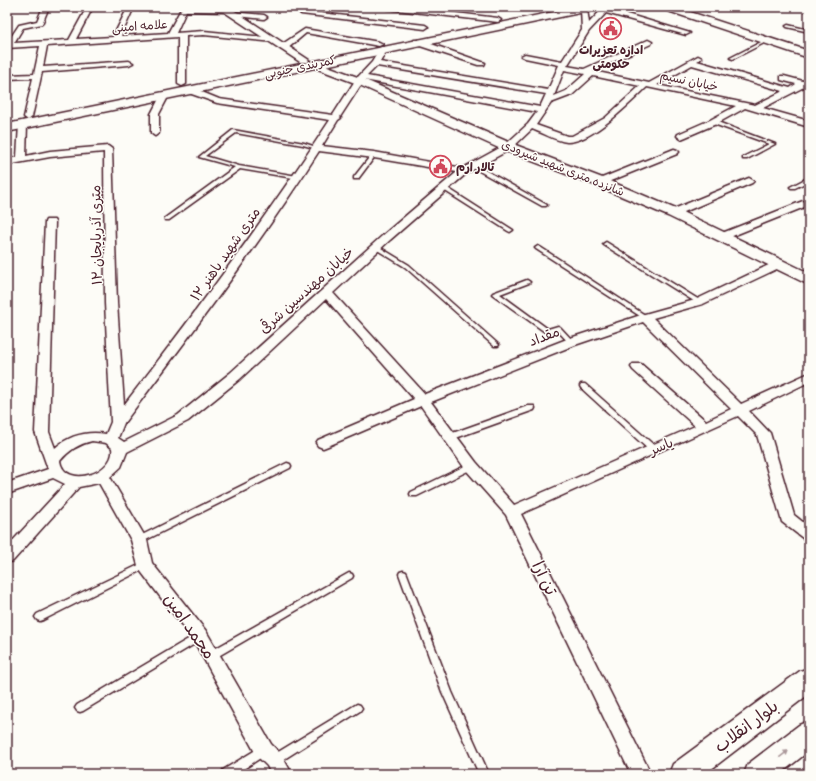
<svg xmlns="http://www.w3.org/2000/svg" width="816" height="781" font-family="'Indie Flower','Playpen Sans Arabic',sans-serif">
	<rect width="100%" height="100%" fill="#fdfcf7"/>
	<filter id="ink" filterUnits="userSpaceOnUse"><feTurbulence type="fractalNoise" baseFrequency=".025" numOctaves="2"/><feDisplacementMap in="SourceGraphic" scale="8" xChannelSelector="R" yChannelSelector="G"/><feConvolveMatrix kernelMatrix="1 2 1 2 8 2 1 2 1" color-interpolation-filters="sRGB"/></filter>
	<g filter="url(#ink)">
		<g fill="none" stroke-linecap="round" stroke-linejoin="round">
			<defs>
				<path id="lane" d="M788,25L809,30V32L787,27L786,26Z
					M765,40L768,41L733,59L730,58Z
					M711,121H715L775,144L747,159H743V157L769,144L711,123Z
					M233,130L304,143L319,148L317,149L303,145L236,133L205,156L239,166L297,176L300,178L299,179L240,169L169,220H165V218L235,167L199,157Z
					M372,154L376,155L358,179H354V177Z
					M472,165H476L547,205L546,206H542L472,167Z
					M809,177V181L795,188H791L790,187Z
					M444,186L446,187L513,230L510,232L508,231L442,189L441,188Z
					M606,242L701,301L702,302L701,303H697L604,245L603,244Z
					M376,245L409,265L498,344L499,345L498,346H494L405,267L374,248V246Z
					M538,246L540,247L648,317L645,319L643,318L536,249L535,248Z
					M527,280L530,282L529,283L500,294L548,329L558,326L560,327L573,341L574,342L573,343H569L557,330L547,333L545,332L492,294L493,293Z
					M581,384H585L656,447L657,449L656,451H650L581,388L580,386Z
					M528,406H534L535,408L534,410L453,439H447L446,437L447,435Z
					M287,463L290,464L291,466L290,468L142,542L139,543L136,542L135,540L136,538Z
					M471,463L474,464L475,466L474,468L417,496H411L410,494L411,492Z
					M145,562L148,563L149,565L148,567L43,620L40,621L37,620L35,617L37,614Z
					M403,571L406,572L407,574L452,692L489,774H479L442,692L399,574L400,572Z
					M349,573L352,574L353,576L352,578L215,658L212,659L209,658L207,655L209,652Z
					M200,632L203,633L205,636L203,639L83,711L80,712L77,711L75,708L77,705Z
					M357,704L360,705L362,708L360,711L278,763L274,765L270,763L269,760L270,757Z
					M264,745L268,747L269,750L268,753L236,774H222L223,770Z"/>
				<path id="street" d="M43,7H49L42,24L23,28L14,43L69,40L87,7H93L76,39L113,37L128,7H134L121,36L168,33L181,9L184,7L226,8L229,10L226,12L186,11L176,33L204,31L274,38L278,40L274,42L204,35L186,36V84L182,86L178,84V37L47,46L43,67L129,61L133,63L129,65L42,72L32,117L28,120L24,117L33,78L7,79V75L34,74L40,46L7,48V43L19,25L37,21Z
					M385,7H405L498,18L501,20L498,22L388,9Z
					M584,7L587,9L589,23L604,7H611L610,9L690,33L686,35L606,13L589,31L567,66L584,69L648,40L652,42L651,44L593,71L649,83L698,56L702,58L697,61L790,88L796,84L781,80V76H784L803,81L809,79V87H804L763,108L809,121V127L745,108L716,124L681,139L677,136L678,134L710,120L736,106L647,87C630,103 591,143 567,142C556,141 543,133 532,129L511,149L467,173L390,240L333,293L425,394L567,339L641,315L695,300L773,263H781L782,265L781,267L703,304L653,318L741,404L809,373V382L749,411L770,433L794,515L809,527V541L804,539L782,522L757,435L738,416L521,514L651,774H631L506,515L466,470L421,406L328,446L323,448L318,446L316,443L318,440L414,399L326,299L240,379L188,421L127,452L121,467L110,477L147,540L152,563L206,631L271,744L281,754L292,774H271L267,766L257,756L194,641L139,569L131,540L99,483L79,487L13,561L7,563V547L65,484L53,478L7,494V483L48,469L35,432L45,222L46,220H54L55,222L49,432L55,448C70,435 87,431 106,434L111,422L105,303L104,152L50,157L7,165V159L17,157L19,124L23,121L27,124L26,156L50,151L108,146L112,149L117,303L124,405C196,312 266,218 330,120L217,103L186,92V88H192L219,99L333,115L356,79L372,62L381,47H384L388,49L380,62L548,90L559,65L525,58L521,56L525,54L562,61L582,30L581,9ZM692,65L783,91L755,105L657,85ZM377,66L546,94L540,107L367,76ZM564,70L585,74L566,91L554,96ZM593,76L640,86L605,118L572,136H567L536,125L551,103L572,95ZM364,80L537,112L528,124L505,145L463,168L374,152L322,146L338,120L341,118L340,117ZM319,151L374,158L457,172L382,236L230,373L178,415L124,442L118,438L124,423C191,334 259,245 319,151ZM643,322L731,409L706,421L641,364H633L631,367L633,370L695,426L514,505L476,462L431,402L575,345ZM92,441L106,443L112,448C116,473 65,490 60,461C69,450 79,444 92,441Z
					M303,11L425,25L428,27L425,29L301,14L300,13Z
					M232,12L264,15L267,17L264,19L230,15L229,14Z
					M305,29L379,42L383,44L379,46L306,33L287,49H281V45Z
					M414,40H420L485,63L484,65H478L414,44Z
					M162,93H165L169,95L159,114V133L155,136L151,133V114Z
					M674,149L677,150L679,152L677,154L603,184H597L595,182L597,180Z
					M749,178L754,181L752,183L677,215L673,216L668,213L669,211Z
					M803,201L808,204L807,206L725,239L721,240L716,237L717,235Z"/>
				<path id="secondary" d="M217,7H229L309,60L308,62H300Z
					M660,7H675L809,51V58L662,9Z
					M314,61L363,79L513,144L605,179L678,210L809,273V284L803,282L668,216L595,185L503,150L355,83L310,66L308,64Z
					M809,668V694L705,774H669L673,764L800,671Z
					M809,721V751L780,774H744L748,764L799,725Z"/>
				<path id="primary" d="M578,7H599L594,10L7,132V124Z"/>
			</defs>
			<use href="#lane" stroke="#4a1f2b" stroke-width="3"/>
			<use href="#street" stroke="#4a1f2b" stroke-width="3"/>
			<use href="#secondary" stroke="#4a1f2b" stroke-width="3"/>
			<use href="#primary" stroke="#4a1f2b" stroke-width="3"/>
			<use href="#lane" fill="#fdfcf7" fill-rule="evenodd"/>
			<use href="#street" fill="#fdfcf7" fill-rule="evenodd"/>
			<use href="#secondary" fill="#fdfcf7" fill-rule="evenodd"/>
			<use href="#primary" fill="#fdfcf7" fill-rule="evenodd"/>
		</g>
		<defs><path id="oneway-solid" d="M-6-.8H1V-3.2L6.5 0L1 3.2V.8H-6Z"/></defs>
		<use fill="#ac999b" href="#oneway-solid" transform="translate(784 754) rotate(-38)"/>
	</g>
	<defs>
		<symbol id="civic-ring" viewBox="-11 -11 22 22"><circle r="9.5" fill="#fdfcf7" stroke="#d1495b" stroke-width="1.5"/><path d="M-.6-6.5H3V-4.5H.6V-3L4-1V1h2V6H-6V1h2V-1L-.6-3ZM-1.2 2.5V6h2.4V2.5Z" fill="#d1495b"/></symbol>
	</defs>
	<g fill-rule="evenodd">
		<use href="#civic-ring" x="598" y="16" width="25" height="25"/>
		<use href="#civic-ring" x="428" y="154" width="25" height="25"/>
	</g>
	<g text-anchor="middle" stroke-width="3" stroke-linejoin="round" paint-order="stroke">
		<g font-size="12" fill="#4a1f2b" stroke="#fdfcf7">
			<text transform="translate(140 26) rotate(-4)" y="4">علامه امینی</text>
			<text transform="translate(300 67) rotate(-12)" y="4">کمربندی جنوبی</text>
			<text transform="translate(689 81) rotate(12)" y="4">خیابان نسیم</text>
			<text transform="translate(563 168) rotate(22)" y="4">شانزده متری شهید شیرودی</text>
		</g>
		<g font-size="12" font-weight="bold" fill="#4a1f2b" stroke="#fdfcf7">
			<text x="611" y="54">اداره تعزیرات<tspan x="611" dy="14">حکومتی</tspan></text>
			<text x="456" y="171" text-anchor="start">تالار ارم</text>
		</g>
		<g font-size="14" fill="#4a1f2b" stroke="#fdfcf7">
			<text transform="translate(96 235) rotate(-91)" y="5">۱۲ متری آذربایجان</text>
			<text transform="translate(225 254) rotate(-55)" y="5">۱۲ متری شهید باهنر</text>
			<text transform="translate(306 290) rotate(-42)" y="5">خیابان مهندسین شرقی</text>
			<text transform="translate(544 336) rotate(-21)" y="5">مقداد</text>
			<text transform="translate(661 446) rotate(-23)" y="5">یاسر</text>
		</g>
		<g font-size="17" fill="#4a1f2b" stroke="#fdfcf7">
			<text transform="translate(545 578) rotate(64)" y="6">تن آرا</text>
			<text transform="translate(190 626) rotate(55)" y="6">محمد امین</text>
			<text transform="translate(746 726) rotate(-37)" y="6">بلوار انقلاب</text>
		</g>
	</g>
	<rect width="816" height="781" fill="none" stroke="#fdfcf7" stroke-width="24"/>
	<rect x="12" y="12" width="792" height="757" fill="none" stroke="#4a1f2b" stroke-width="1.5" filter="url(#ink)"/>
</svg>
